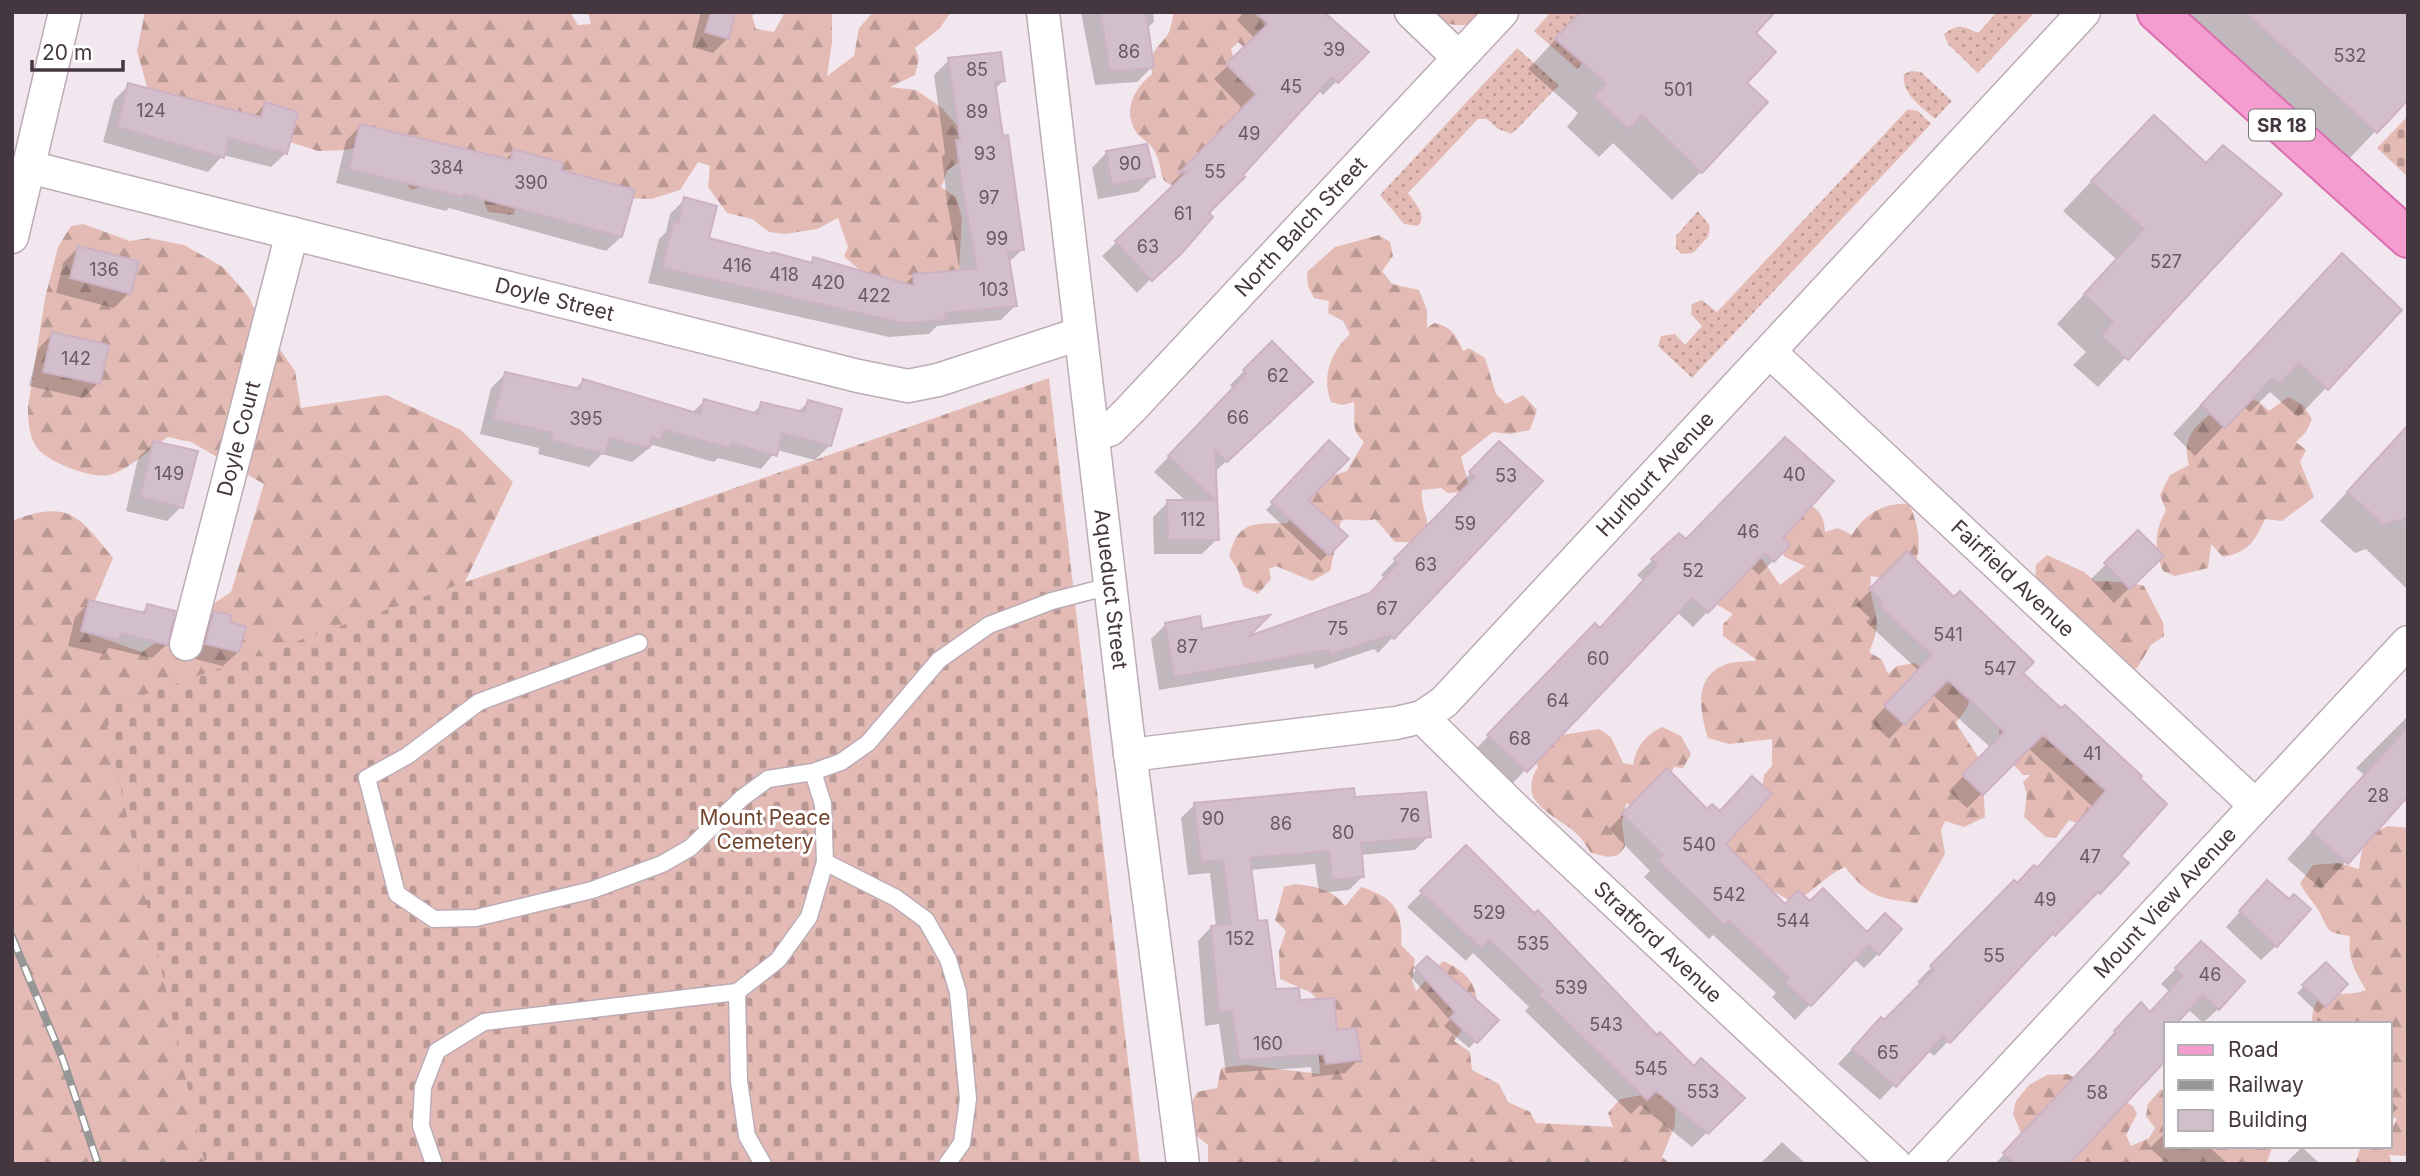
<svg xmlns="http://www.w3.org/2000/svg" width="2420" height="1176" font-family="Inter,sans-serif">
	<defs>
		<pattern id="grass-dots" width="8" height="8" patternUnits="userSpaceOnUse" patternTransform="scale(1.75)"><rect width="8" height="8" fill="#e3bbb4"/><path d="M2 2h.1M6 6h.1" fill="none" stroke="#ba9994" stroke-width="1.8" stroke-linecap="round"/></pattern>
		<pattern id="forest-firs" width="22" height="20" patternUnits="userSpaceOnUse" patternTransform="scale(1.75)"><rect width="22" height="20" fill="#e3bbb4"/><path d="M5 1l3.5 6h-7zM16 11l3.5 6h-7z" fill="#ba9994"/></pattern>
		<pattern id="cemetery-stones" width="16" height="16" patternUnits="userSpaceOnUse" patternTransform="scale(1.75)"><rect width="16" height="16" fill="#e3bbb4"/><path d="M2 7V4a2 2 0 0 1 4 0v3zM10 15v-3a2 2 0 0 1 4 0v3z" fill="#ba9994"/></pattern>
	</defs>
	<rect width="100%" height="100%" fill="#f2e7ee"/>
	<path fill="url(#grass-dots)" d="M1551,12H1580L1556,39L1583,63L1577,69L1534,31Z
		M1997,12H2035L1978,73L1948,44L1944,34C1958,23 1963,26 1978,33Z
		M1517,48L1559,85L1512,134L1498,129L1487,119H1478L1408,193C1415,204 1428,214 1418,226L1404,224L1380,195Z
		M1911,71L1921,72L1952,101L1935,119C1922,107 1901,94 1904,74Z
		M1908,109L1918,111L1931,124L1692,378L1658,346L1661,336L1675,334L1685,345L1702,326L1691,314L1692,304L1702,300L1717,312Z
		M1698,211L1710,226L1708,237L1693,253L1681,254L1676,248V236Z"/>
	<path fill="url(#forest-firs)" d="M145,12H570L578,25L591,24L588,12H755L752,16L756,29L774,32L785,12H832V42L827,76L854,56L859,28L873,12H951L940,28L915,48L919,58L915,75L890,87L916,90L942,108L965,135V157L948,170L941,187L956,197L962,218L959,270L930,292L879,288L844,256L848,247L838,218L817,229L785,234L769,232L752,219L727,213L708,187L710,166L698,162L680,190L651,199L523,194L513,215L488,212L477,183H436L411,190L379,139L347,150L318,151L150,97L137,51Z
		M1174,12H1257L1256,16L1276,26L1247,50L1238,42L1231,49L1235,62L1261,89L1186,188C1152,183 1167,175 1155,152C1151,143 1141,139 1136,132C1122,109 1135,88 1152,74C1149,50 1156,51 1168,34C1171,29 1172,19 1174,12Z
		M1427,12H1481L1476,23C1458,27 1441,26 1427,12Z
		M83,224L130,241L149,238L184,245L223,267L249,297L258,318L295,371L301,408L386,395L461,430L513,482L449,615L295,1164H12V521C69,499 79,516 113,558L82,631L142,652L231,592L264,484L191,442L168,437C151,448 132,467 113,474C95,481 50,463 38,449C29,439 28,420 28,407L45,298L58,247L71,226Z
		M1379,235L1390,242L1393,256L1382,271L1392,284L1419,290L1427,310V328L1434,323C1451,326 1457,336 1463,351L1469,348L1485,358L1496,394L1506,404L1523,395L1537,410L1530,430L1510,434L1493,432L1461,457L1469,486L1463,492L1448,493L1441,488L1422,490C1420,506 1429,517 1428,533L1414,542H1395L1375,519C1363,523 1353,517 1341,521L1330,571L1312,581L1276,566L1269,569L1271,579L1258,594L1243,586L1238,570L1229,556C1239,520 1253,524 1287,523L1322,479L1347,471L1364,442C1349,428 1356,419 1354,402L1342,405L1331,402C1321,377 1331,352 1350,334L1343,321L1328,313L1329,301L1314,298L1308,286L1307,272L1335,247Z
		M2242,396L2259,402L2269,411L2288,397L2303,405L2312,419L2306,432L2296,442L2306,450L2300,462L2314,497L2282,521L2265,519C2254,542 2249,552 2223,557L2211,544L2208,568L2175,576L2163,571C2154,547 2154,533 2166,510L2160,495L2170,475L2189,465C2177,427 2215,411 2242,396Z
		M1807,503C1820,510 1824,517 1825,532L1838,528L1852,535C1864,514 1885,502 1909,504C1920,526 1929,572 1893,578C1886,579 1877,577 1871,576C1868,614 1887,612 1869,652L1882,660L1888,674L1897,666L1915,663L1931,675L1932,685L1959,681L1972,692L1967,708L1956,723L1982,763L1985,817L1964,827L1945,821L1941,830L1945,854L1917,903C1878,898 1870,898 1845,867C1824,876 1815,891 1794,902C1776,895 1776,889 1754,886L1717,841L1762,791L1764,775L1772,766V739L1729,744L1708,738C1700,713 1693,678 1724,665C1733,661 1747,662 1757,660L1723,636V624L1733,614L1711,601L1759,555L1780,585L1805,566L1785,557L1774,545Z
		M2047,555L2084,572L2096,582C2103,580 2135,583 2144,586L2163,622L2164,636L2151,645L2137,668L2125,672L2035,587L2036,565Z
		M2012,699L2092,753L2112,801L2081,825L2069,820L2056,838L2046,837L2024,817L2027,794L2023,782L2030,775H2023L2001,751L1998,719Z
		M1662,727L1681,736L1691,754L1683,768L1674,767L1668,781L1640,806L1626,804L1622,822L1625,847L1618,855L1608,857L1591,853C1587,847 1583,840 1578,835C1560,816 1514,805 1538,767L1533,759L1562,735L1599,729L1611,737L1623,763L1633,765C1636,747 1645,735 1662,727Z
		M2388,826L2408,828V1156L2389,1155L2392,1164H2355L2361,1146H2390V1132L2397,1119L2390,1116V1024H2312C2313,979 2340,1001 2366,990C2355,972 2347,957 2350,936C2324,932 2330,931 2319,911C2313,901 2305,894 2300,883L2313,865L2339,863L2359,869C2362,846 2366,835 2388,826Z
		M1295,884C1314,886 1334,890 1345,906L1361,887C1393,897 1404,910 1401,945L1415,959L1412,980L1416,991L1443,961C1466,972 1476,981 1478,1008L1454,1041L1470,1052L1472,1070L1499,1084L1508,1102L1530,1112L1536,1123L1613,1127L1608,1113L1620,1099L1663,1091L1675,1101V1125L1662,1157L1670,1164H1208V1145L1195,1135L1190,1106L1197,1092L1217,1088L1221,1068L1246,1065L1320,1074L1318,1045L1325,1007L1310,992L1280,979L1279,951L1286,931L1275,920L1284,887Z
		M2067,1074L2133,1106L2137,1114L2126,1135L2131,1146L2149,1138L2155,1128L2146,1116L2148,1104L2160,1090L2166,1089V1146H2273L2266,1164H2056L2024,1140L2013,1114L2016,1101L2029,1085L2047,1075Z"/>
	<path fill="url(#cemetery-stones)" d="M2408,116V177L2377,148Z
		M1049,378L1140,1164H205L103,709Z"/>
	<path fill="#0003" d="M701,12H733L728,38L713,53L692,47Z
		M1081,12H1153L1154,22L1147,28L1152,67L1137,82L1095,85Z
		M1244,12H1305L1366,52L1323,95L1318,90L1206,213L1211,217L1137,293L1102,256L1178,184L1170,185L1243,109L1214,79L1255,39L1237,20Z
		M1581,12L1745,83L1701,172L1672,200L1613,143L1599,157L1567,127L1578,113L1528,69Z
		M2193,12H2408V97L2347,161L2189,16Z
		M949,60L1003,81L994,90L1022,250L1008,263L1016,305L1001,320L937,326L929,334L889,337L648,283L659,239L666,232L670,214L685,199L707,239L809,264L814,259L904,285L913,276L960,272L947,202L942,157L945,153L934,75Z
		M129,85L253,117L265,104L286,153L271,167L223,155L208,172L103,142L114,100Z
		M360,126L505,160L514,151L559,171L621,237L606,251L449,208L446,211L336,183L346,141Z
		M2125,146L2206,165L2279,194L2098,387L2073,365L2086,352L2057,324L2116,259L2063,211Z
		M1106,153L1153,177L1138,192L1098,199L1092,168Z
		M78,248L129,293L114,308L56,293L63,263Z
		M2342,255L2400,311L2298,417L2270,392L2250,412L2243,406L2195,456L2173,434Z
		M52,334L98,383L83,398L29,386L38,349Z
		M1272,343L1311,382L1269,425L1266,422L1214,473L1217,539L1202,554H1154L1153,517L1168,502H1187L1154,472L1233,389L1230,385Z
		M505,374L574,390L583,381L692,413L704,401L752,414L762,404L798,412L808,402L830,445L815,460L777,450L761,469L718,458L714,462L653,445L632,462L602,454L589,467L538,454L539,448L480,434L491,388Z
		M2408,427V590L2366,549L2355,553L2320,521Z
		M153,443L181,507L167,521L126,511L138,458Z
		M1499,444L1540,481L1378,653L1374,649L1315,669L1313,664L1159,690L1151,639L1166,624L1243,641L1369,595L1385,578L1381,575L1461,493L1456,488Z
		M1322,449L1306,500L1346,536L1321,561L1266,510Z
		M2138,532L2162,556L2114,603L2091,579Z
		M1679,535L1686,541L1781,538L1773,561L1759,575L1750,567L1693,627L1677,612L1511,785L1474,751L1580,640L1600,630L1644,581L1637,575Z
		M1907,553L2020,673L2140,776L2118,856L2126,863L2084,907L2082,905L2039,949L2038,947L1934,1056L1927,1050L1880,1100L1838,1064L1866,1034L1884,1023L1921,985L1917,982L2014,883L2017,885L2036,869L2093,807L2028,748L1967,808L1949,791L1991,748L1932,694L1889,739L1871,722L1919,671L1866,622L1870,618L1856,605Z
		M90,602L140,614L148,606L167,644L152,658L109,648L103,654L68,646L75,617Z
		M214,612L228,623L238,652L223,666L191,658L199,627Z
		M2408,716V804L2403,799L2321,889L2287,859L2364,775L2356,768Z
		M1667,771L1724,844L1785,906L1810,903L1823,891L1878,954L1864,968L1854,959L1795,1020L1772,997L1776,993L1713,935L1709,939L1644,877L1650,871L1609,829Z
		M1354,799L1429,836L1415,850L1360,855L1363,876L1349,890L1319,893L1315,864L1250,870L1257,923L1275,990L1335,1032L1359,1059L1345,1073L1312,1077L1311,1067L1226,1073L1219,1024L1205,1026L1198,941L1211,927H1216L1210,873L1188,875L1181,818L1194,805Z
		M1466,848L1657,1037L1694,1068L1742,1098L1692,1147L1640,1105L1631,1114L1525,1011L1529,1007L1473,953L1466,961L1407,907Z
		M2253,897L2276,946L2261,960L2226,927Z
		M2201,943L2242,981L2218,1009L2203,1023L2188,1009L2166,1024V1057L2067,1164H1995L2103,1049L2101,1047L2126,1019L2150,1013L2170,992L2161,984Z
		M1427,959L1497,1020L1469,1048L1444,1026L1450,1020L1410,976Z
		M2326,964L2346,984L2318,1013L2297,993Z
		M2390,1100L2398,1108L2390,1116Z
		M2166,1132V1146H2208L2228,1164H2168L2150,1148Z
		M1782,1142L1806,1164H1760Z
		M2302,1147L2320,1164H2285Z"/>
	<path fill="#d3becc" stroke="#cdb2c4" stroke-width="2" d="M711,12H735L729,39L705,32Z
		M1100,12H1146L1154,68L1110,71Z
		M1256,12H1324L1369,52L1338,83L1332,77L1243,175L1245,177L1209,213L1213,217L1182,253L1152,281L1115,241L1188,171L1179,173L1256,94L1226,64L1268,24Z
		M1580,12H1775L1756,33L1776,52L1747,83L1768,102L1702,173L1642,115L1629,129L1594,97L1606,83L1555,39Z
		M2245,12H2408V100L2377,133Z
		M1001,52L1005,81L995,82L1003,136L1008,135L1024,250L1008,252L1017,306L945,313L946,320L903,323L662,268L673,222L678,223L684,197L717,206L709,238L771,254L772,252L812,263L813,257L914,286L913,274L977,269L962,186L956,140H960L948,58Z
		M128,83L261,117L265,102L298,112L287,154L229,138L224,158L117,127Z
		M2154,115L2206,163L2223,145L2282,194L2128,360L2101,336L2113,322L2084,294L2144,229L2091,181Z
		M360,124L511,160L513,149L563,163L561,170L635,190L622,237L464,194L463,197L349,169Z
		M1147,144L1155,177L1112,185L1106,151Z
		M78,246L139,261L131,294L70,278Z
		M2342,253L2402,310L2328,390L2299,363L2280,384L2272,378L2225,428L2201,405Z
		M52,332L109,345L100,384L43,372Z
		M1272,341L1313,382L1227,462L1215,450L1219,540H1168L1167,500H1215L1168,456L1247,373L1243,370Z
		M505,372L580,389L583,379L700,414L704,399L758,414L761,402L804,412L808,400L842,409L831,446L782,433L777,456L731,443L730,448L664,430L661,440L651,437L649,448L610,438L605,454L551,440L553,433L493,419Z
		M2408,425V517L2384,525L2347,492Z
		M1785,437L1834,481L1783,538L1790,545L1774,562L1765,553L1708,613L1692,598L1527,772L1487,735L1595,623L1600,628L1657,565L1651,559L1679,533L1686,539Z
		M1329,440L1349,459L1308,500L1348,536L1329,555L1271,502Z
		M153,441L198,451L183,508L140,497Z
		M1499,441L1543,481L1394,639L1390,635L1330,655L1328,650L1174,677L1165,623L1200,616L1202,629L1270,615L1249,636L1370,593L1398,563L1394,559L1475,477L1469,472Z
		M2138,530L2164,556L2130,589L2104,563Z
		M1907,551L1954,597L1960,591L2034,662L2023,673L2061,708L2065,705L2142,776L2140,778L2167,804L2121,856L2129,863L2100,894L2098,892L2055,936L2053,933L1950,1043L1943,1036L1896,1087L1852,1049L1881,1017L1884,1020L1934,970L1930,966L2014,880L2017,883L2034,865L2037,868L2106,791L2043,735L1983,795L1962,775L2004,732L1948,680L1905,725L1884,706L1932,655L1879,606L1883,603L1869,589Z
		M89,600L145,613L147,604L175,611L168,645L121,633L119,640L81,631Z
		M214,611L231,615L230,622L246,627L239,652L205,644Z
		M2408,727V796L2348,864L2312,832Z
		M1667,768L1707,809L1712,804L1720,811L1752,776L1772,794L1726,844L1785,904L1798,890L1810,901L1823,888L1867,932L1885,913L1902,929L1879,955L1869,945L1811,1006L1785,982L1789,977L1729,921L1725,926L1658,861L1663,855L1622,814Z
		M1354,788L1355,797L1426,792L1431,837L1361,843L1364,877L1332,880L1329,851L1250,858L1258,921L1267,920L1276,989L1299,988L1300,1000L1334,998L1337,1030L1356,1028L1361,1060L1326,1064L1324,1054L1239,1060L1232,1011L1219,1013L1211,926L1231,924L1223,860L1201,862L1194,803Z
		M1466,845L1534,913L1538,910L1657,1035L1660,1032L1694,1066L1701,1058L1745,1098L1708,1134L1656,1091L1647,1100L1539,995L1543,991L1489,940L1481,948L1420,891Z
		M2267,880L2289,899L2294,894L2311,909L2277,947L2239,911Z
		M2201,941L2245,981L2219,1010L2203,995L2176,1024H2166V1060L2069,1164H2015L2003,1153L2116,1033L2114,1031L2141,1002L2150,1012L2183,976L2175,968Z
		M1427,956L1499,1020L1477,1043L1450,1018L1455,1012L1415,968Z
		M2326,962L2348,984L2326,1007L2302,985Z"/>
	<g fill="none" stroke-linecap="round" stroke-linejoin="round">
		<defs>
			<path id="lane" d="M639,643L479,702L407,756L367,778L397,894L434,919L476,918L592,890L662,864L690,848L742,798L768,779L813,772L841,762L868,743L939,660L989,625L1052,601L1110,586
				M825,862L896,898L926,920L948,959L958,992L968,1099L962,1143L947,1164
				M737,992L739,1081L747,1136L763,1164
				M434,1164L421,1126L423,1087L437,1051L484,1022L737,992L778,960L809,917L825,862L823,804L813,772"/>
			<g id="street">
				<path id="s1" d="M1043,12L1127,729L1183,1164"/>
				<path d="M1411,12L1459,58"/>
				<path id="s2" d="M29,167L858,376L908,386L938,380L1079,334"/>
				<path d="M12,237L65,12"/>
				<path id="s3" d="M1770,352L2255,805"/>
				<path id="s4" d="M1093,433L1110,430L1130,410L1502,12"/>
				<path id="s5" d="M186,644L292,233"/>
				<path id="s6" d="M1422,717L1510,804L1895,1164"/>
				<path id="s7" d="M1130,755L1396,723L1422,717L1444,702L2084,12"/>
				<path id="s8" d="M1922,1164L2408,642"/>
			</g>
			<path id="primary" d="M2157,12L2408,238"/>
		</defs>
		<use href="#lane" stroke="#bdabb6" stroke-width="19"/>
		<use href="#street" stroke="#bdabb6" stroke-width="35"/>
		<use href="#primary" stroke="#d96fad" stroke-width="42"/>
		<use href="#lane" stroke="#fff" stroke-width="16"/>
		<use href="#street" stroke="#fff" stroke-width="32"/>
		<use href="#primary" stroke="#f59dd0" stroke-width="38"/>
		<defs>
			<path id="rail" d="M12,937L63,1060L98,1164"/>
		</defs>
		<use href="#rail" stroke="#969696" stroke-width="8"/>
		<use href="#rail" stroke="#fff" stroke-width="5" stroke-dasharray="16" stroke-linecap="butt"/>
	</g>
	<g text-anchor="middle" stroke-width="6" stroke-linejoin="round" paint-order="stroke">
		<g font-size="18" fill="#685963">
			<text x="1334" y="56">39</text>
			<text x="1129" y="58">86</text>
			<text x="2350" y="62">532</text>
			<text x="977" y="76">85</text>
			<text x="1291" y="93">45</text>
			<text x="1678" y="96">501</text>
			<text x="151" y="117">124</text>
			<text x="977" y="118">89</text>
			<text x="1249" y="140">49</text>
			<text x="985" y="160">93</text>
			<text x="1130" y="170">90</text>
			<text x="447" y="174">384</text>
			<text x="1215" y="178">55</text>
			<text x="531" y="189">390</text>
			<text x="989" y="204">97</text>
			<text x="1183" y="220">61</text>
			<text x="997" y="245">99</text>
			<text x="1148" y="253">63</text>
			<text x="2166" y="268">527</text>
			<text x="737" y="272">416</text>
			<text x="104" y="276">136</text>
			<text x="784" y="281">418</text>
			<text x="828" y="289">420</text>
			<text x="994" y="296">103</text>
			<text x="874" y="302">422</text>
			<text x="76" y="365">142</text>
			<text x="1278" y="382">62</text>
			<text x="1238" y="424">66</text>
			<text x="586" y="425">395</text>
			<text x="169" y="480">149</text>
			<text x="1794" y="481">40</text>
			<text x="1506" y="482">53</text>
			<text x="1193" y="526">112</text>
			<text x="1465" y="530">59</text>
			<text x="1748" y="538">46</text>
			<text x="1426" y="571">63</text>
			<text x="1693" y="577">52</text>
			<text x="1387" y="615">67</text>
			<text x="1338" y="635">75</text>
			<text x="1948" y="641">541</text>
			<text x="1187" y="653">87</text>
			<text x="1598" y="665">60</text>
			<text x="2000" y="675">547</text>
			<text x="1558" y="707">64</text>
			<text x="1520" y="745">68</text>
			<text x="2092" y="760">41</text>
			<text x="2378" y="802">28</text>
			<text x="1410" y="822">76</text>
			<text x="1213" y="825">90</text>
			<text x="1281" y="830">86</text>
			<text x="1343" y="839">80</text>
			<text x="1699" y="851">540</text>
			<text x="2090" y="863">47</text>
			<text x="1729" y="901">542</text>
			<text x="2045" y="906">49</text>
			<text x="1489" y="919">529</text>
			<text x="1793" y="927">544</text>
			<text x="1240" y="945">152</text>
			<text x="1533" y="950">535</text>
			<text x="1994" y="962">55</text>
			<text x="2210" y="981">46</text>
			<text x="1571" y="994">539</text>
			<text x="1606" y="1031">543</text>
			<text x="1268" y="1050">160</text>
			<text x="1888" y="1059">65</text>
			<text x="1651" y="1075">545</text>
			<text x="1703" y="1098">553</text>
			<text x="2097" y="1099">58</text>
		</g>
		<rect fill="#fff" stroke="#7c7379" stroke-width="2" x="2249" y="109.5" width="66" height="31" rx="5"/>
		<g font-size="19" font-weight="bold" fill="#443740">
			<text x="2282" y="132">SR 18</text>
		</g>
		<g font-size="21" fill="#443740" stroke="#fff">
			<text dy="7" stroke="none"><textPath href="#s4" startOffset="296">North Balch Street</textPath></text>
			<text dy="7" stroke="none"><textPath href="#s2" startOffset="542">Doyle Street</textPath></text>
			<text dy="7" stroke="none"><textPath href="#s5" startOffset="212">Doyle Court</textPath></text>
			<text dy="7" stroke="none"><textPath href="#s7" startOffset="632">Hurlburt Avenue</textPath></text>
			<text dy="7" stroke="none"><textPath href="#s3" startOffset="332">Fairfield Avenue</textPath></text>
			<text dy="7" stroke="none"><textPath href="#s1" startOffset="581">Aqueduct Street</textPath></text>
			<text dy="7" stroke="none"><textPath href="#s8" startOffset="357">Mount View Avenue</textPath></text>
			<text dy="7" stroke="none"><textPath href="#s6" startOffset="326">Stratford Avenue</textPath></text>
		</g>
		<g font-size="21" fill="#71452f" stroke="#fff">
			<text x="765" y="825">Mount Peace<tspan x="765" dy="24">Cemetery</tspan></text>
		</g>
	</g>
	<rect width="2420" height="1176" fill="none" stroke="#443740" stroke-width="28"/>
	<rect x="2164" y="1022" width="228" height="126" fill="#ffffff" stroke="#b4afb3" stroke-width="2"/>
	<rect x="2178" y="1045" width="35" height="10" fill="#f59dd0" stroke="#b4afb3" stroke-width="2"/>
	<text x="2228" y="1057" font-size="21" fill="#443740">Road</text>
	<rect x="2178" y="1080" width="35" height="10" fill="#969696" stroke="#b4afb3" stroke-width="2"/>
	<text x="2228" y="1092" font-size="21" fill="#443740">Railway</text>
	<rect x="2178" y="1110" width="35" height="21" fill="#d3becc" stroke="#b4afb3" stroke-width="2"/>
	<text x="2228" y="1127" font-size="21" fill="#443740">Building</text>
	<path d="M32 60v10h91v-10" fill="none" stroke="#443740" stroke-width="3.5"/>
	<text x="42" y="60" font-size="21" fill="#443740" stroke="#ffffff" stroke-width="5" paint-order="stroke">20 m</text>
</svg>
